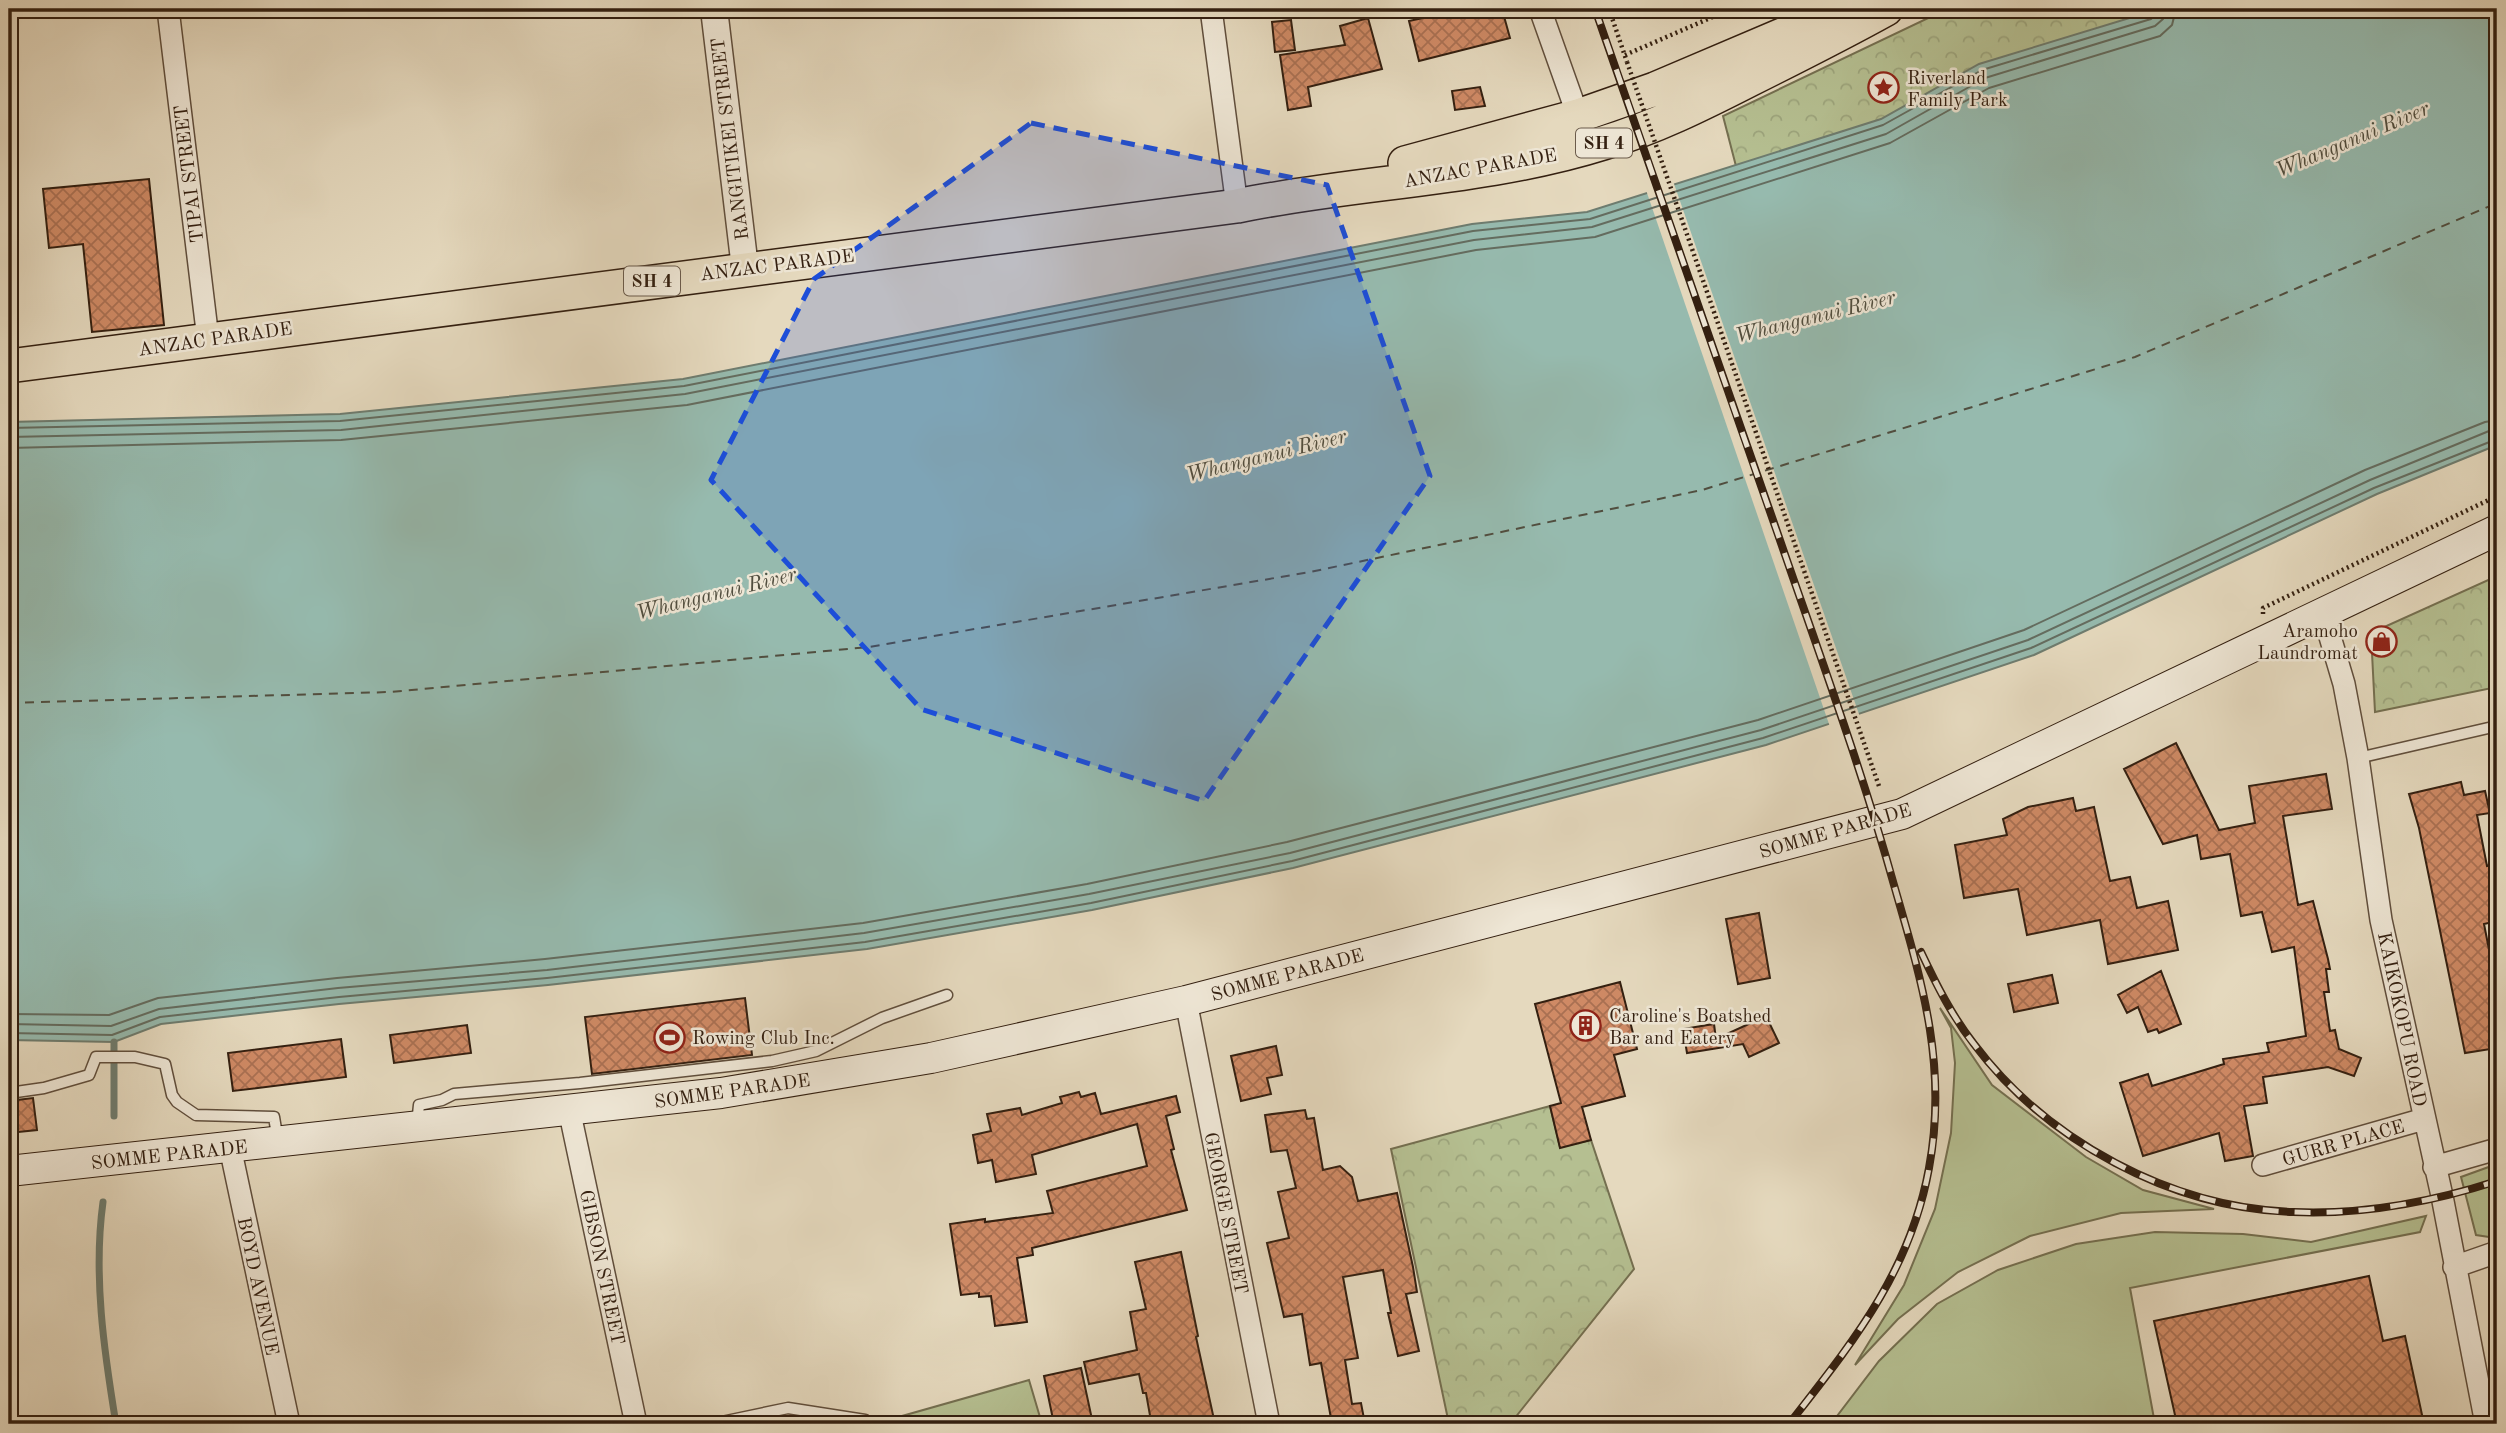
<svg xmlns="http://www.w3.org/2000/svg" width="2506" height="1433" font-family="'Old Standard TT',serif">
	<defs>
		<pattern id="park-crowns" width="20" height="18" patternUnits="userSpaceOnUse" patternTransform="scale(1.75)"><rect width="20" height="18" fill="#b5bf91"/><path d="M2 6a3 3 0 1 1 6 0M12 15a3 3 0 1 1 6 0" fill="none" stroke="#9ca47c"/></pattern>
		<pattern id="building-cross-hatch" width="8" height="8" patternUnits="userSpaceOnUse" patternTransform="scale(1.75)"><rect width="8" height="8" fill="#cf8a65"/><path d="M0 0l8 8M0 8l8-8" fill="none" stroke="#a97052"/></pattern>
	</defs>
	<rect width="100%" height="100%" fill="#e5d9be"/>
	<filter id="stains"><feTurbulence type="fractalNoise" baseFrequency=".00286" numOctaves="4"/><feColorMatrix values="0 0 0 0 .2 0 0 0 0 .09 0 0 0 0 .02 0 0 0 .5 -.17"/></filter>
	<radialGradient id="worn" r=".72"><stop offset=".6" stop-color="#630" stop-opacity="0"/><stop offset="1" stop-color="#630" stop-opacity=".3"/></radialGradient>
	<path fill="#b5bf91" stroke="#746f50" stroke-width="2" d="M1940,1008L1992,1085L2086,1157L2143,1190L2214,1209L2121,1213L2030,1236L1958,1272L1898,1319L1855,1365L1904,1285L1935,1209L1951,1133L1955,1063L1951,1028Z
		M2497,1164V1234L2489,1237L2476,1235L2461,1177Z
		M2426,1216L2420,1232L2130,1288L2155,1424H1927L1926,1420L1920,1424H1831L1879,1361L1937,1304L1998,1270L2076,1244L2155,1232L2243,1234L2311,1242Z
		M1029,1380L1042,1424H897L895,1418Z"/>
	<path fill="url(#park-crowns)" stroke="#746f50" stroke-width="2" d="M1947,9H2204L1737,170L1723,116Z
		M2497,576V687L2375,712L2372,653L2382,628Z
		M1550,1106L1560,1147L1591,1140L1634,1269L1510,1424H1449L1391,1149Z"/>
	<path fill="#96baae" stroke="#6e7c6f" stroke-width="2" d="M2159,9H2497V445L2377,494L2034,655L1766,745L1293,868L1092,910L867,949L548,985L339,1004L161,1024L114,1042L9,1040V422L340,414L683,379L1472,224L1587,212L1881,119L1979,64Z"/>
	<path fill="#e5d9be" d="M1673,181L1860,717L1830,727L1646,190Z"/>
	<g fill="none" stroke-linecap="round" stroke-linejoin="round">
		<path stroke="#646c5f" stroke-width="2" d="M9,428L340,421L684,386L1473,231L1590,219L1883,125L1982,70L2151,19L2155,15L2156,9
			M9,437L341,430L685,394L1474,240L1592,227L1886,134L1985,78L2155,26L2163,19L2165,9
			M9,448L341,440L687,405L1476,250L1595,237L1890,143L1989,88L2160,36L2172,25L2176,9
			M9,1014L109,1015L158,998L337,978L545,959L863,923L1087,884L1287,842L1758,720L2024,630L2365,470L2485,422L2497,420
			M9,1024L111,1026L159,1009L338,988L547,970L864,933L1089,894L1290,853L1761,730L2028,640L2370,480L2489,431L2497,430
			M9,1033L112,1035L160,1017L339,997L547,978L865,942L1091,903L1292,861L1763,738L2031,648L2374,488L2497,439"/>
		<path stroke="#6e7c6f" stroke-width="7" d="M114,1042V1116
			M103,1202C93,1275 104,1351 116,1424"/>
		<path stroke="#514e3f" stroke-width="2" stroke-dasharray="9 7" stroke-linecap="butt" d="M9,703L390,692L869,647L1310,572L1702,490L2135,357L2497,203"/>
	</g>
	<path fill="url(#building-cross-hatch)" stroke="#331f10" stroke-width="2" d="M1464,9H1502L1510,38L1419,61L1409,21Z
		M1368,18L1382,69L1308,87L1311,106L1288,110L1280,55L1345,45L1340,26Z
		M1291,20L1295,50L1275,52L1272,22Z
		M1480,87L1485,106L1455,110L1452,91Z
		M149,179L164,325L92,332L83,244L49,248L43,189Z
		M2176,743L2219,830L2255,823L2249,786L2326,774L2332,809L2283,816L2298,905L2313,901L2328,959L2330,969H2326L2329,992H2324L2330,1031L2335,1030L2339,1049L2361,1058L2354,1076L2328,1067L2263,1077L2267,1103L2244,1106L2253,1156L2225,1161L2219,1133L2143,1156L2120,1083L2148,1074L2152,1086L2224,1064L2223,1059L2269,1052L2267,1043L2306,1036L2294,947L2272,952L2262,912L2241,916L2230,854L2201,859L2197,835L2163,844L2124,769Z
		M2461,782L2464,795L2485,791L2490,813L2477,815L2487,866L2497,864V921L2484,924L2493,970H2497V1048L2465,1053L2419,828L2409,794Z
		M2073,798L2076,811L2094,807L2110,881L2130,877L2137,908L2168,901L2178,950L2108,964L2100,920L2027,935L2018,889L1964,898L1955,845L2007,835L2003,819L2028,807Z
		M1759,913L1770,978L1738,984L1726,919Z
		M2161,971L2181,1024L2159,1033L2157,1029L2148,1032L2138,1007L2127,1013L2118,995Z
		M2052,975L2058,1003L2014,1012L2008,984Z
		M1620,982L1637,1049L1614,1055L1625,1096L1582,1107L1591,1140L1560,1148L1550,1106L1561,1103L1535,1004Z
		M745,998L752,1055L592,1074L585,1017Z
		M1766,1016L1779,1043L1749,1057L1743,1044L1687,1053L1683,1029L1714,1024L1716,1039Z
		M467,1025L471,1053L394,1063L390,1035Z
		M341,1039L346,1077L233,1091L228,1053Z
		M1276,1046L1282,1075L1267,1078L1271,1094L1241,1101L1231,1056Z
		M1079,1092L1081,1097L1095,1093L1101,1114L1176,1096L1180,1112L1166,1116L1174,1149L1171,1150L1187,1210L1032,1248L1033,1255L1017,1258L1027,1322L995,1326L991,1296L979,1297V1293L961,1295L950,1224L985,1219V1222L1053,1213L1047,1191L1147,1166L1137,1124L1032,1155L1036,1174L996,1182L992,1160L978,1163L973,1135L991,1131L987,1114L1020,1108L1022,1115L1062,1103L1060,1097Z
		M33,1098L37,1130L9,1133V1101Z
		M1305,1110L1307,1119L1314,1118L1323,1170L1340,1166L1352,1177L1358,1201L1397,1193L1413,1267L1417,1292L1406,1294L1419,1351L1398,1356L1388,1313H1391L1383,1270L1343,1277L1358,1358L1345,1360L1352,1404L1361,1403L1365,1424H1332L1321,1363L1310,1365L1302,1314L1284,1317L1267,1243L1289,1238L1278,1192L1296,1188L1287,1150L1271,1152L1265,1115Z
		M1181,1252L1198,1336L1196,1337L1215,1424H1171L1170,1418L1151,1421L1146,1393H1143L1139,1374L1089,1384L1084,1362L1137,1350L1130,1312L1146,1309L1135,1262Z
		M2369,1276L2383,1341L2405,1336L2424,1424H2233L2232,1417L2199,1424H2177L2154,1321Z
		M1081,1368L1093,1424H1054L1044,1376Z"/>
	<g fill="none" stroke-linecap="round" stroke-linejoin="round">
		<defs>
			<path id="service" d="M2358,758L2497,726
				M9,1093L44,1088L89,1075L96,1057H135L165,1064L172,1095L177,1102L196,1115L274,1117L278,1141
				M417,1124L419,1105L442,1100L454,1094L580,1083L772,1061L816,1051L882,1018L947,995
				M712,1424L788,1408L865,1420"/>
			<path id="minor" d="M168,9L208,339
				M1211,9L1237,206
				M1540,9L1578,116
				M2323,613L2344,684L2358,758L2381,920L2442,1196L2486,1424
				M1186,1001L1269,1424
				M569,1109L636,1424
				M230,1147L289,1424
				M2263,1165L2424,1119
				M2434,1167L2497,1149
				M2454,1267L2497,1252"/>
			<path id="tertiary" d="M714,9L745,268"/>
			<path id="secondary" d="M9,1171L721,1093L931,1058L1186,1001L1902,814L2497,530"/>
			<path id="primary" d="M1405,163L1578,116L1655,89L1843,9
				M9,366L1237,206C1358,181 1485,180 1603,143C1654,128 1702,104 1749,80C1795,57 1841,34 1886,9"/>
		</defs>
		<use href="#service" stroke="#604e3c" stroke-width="13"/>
		<use href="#minor" stroke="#604e3c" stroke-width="24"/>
		<use href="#tertiary" stroke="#604e3c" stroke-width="29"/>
		<use href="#secondary" stroke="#331f10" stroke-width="32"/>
		<use href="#primary" stroke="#331f10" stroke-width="36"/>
		<path stroke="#331f10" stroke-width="4.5" stroke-dasharray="2 3.5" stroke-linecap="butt" d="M1609,9L1627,62
			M1625,55L1731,9
			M2263,614V608L2497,496"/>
		<use href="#service" stroke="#eee6d5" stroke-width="10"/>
		<use href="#minor" stroke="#eee6d5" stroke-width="21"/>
		<use href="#tertiary" stroke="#eee6d5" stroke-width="26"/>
		<use href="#secondary" stroke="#eee6d5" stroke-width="30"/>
		<use href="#primary" stroke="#e5d9be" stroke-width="33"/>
		<defs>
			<path id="rail" d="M1595,9C1658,188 1719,367 1782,546C1821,659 1862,770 1894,885C1922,982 1948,1066 1929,1168C1910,1273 1852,1343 1789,1424
				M1921,952C1936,984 1952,1016 1974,1044C2047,1141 2171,1208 2293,1212C2362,1215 2432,1202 2497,1181"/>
		</defs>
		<use href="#rail" stroke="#331f10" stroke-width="8"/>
		<use href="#rail" stroke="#eee6d5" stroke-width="5" stroke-dasharray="16" stroke-linecap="butt"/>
		<path stroke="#331f10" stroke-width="4.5" stroke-dasharray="2 3.5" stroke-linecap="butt" d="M1627,62L1880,789"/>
	</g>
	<path fill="#1d4ed8" fill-opacity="0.2" stroke="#1d4ed8" stroke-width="5" stroke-dasharray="14 9" stroke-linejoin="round" d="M1031,123L1327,185L1430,476L1204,801L921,709L711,480L814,279Z"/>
	<defs>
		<symbol id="sight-ring" viewBox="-11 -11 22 22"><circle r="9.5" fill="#eee6d5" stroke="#8f2418" stroke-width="1.5"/><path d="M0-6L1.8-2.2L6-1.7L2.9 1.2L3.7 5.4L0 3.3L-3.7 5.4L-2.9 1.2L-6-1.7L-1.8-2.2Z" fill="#8f2418"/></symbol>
		<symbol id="shop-ring" viewBox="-11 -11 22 22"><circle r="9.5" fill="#eee6d5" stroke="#8f2418" stroke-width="1.5"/><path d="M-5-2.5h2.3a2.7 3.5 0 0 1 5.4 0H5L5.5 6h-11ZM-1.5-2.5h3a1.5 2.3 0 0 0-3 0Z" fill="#8f2418"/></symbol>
		<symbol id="building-ring" viewBox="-11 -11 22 22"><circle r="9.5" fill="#eee6d5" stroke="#8f2418" stroke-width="1.5"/><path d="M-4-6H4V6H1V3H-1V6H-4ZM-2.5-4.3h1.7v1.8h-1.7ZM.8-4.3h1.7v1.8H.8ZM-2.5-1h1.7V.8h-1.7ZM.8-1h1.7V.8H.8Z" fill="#8f2418"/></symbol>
		<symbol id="stadium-ring" viewBox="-11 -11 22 22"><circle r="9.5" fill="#eee6d5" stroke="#8f2418" stroke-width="1.5"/><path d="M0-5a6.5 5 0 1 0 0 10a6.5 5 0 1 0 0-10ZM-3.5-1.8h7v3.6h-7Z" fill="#8f2418"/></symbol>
	</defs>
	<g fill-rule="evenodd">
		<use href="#sight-ring" x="1866" y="70" width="35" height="35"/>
		<use href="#shop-ring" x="2364" y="624" width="35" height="35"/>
		<use href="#building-ring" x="1568" y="1008" width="35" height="35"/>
		<use href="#stadium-ring" x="652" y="1020" width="35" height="35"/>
	</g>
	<g text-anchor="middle" stroke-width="5" stroke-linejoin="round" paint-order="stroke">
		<g fill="#eee6d5" stroke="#6b5b4b" stroke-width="2">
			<rect x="1576" y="128.5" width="56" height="29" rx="5"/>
			<rect x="624" y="266.5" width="56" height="29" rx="5"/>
		</g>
		<g font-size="18" font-weight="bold" fill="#331f10">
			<text x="1604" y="149">SH 4</text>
			<text x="652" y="287">SH 4</text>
		</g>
		<g font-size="19" fill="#331f10" stroke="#eee6d5" text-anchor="start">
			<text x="1907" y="84">Riverland<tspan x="1907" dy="22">Family Park</tspan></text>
			<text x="2358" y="637" text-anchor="end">Aramoho<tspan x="2358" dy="22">Laundromat</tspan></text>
			<text x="1609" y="1022">Caroline's Boatshed<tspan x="1609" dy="22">Bar and Eatery</tspan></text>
			<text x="692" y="1044">Rowing Club Inc.</text>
		</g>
		<g font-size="19" fill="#331f10" stroke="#eee6d5">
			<text transform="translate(729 139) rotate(-97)" y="7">RANGITIKEI STREET</text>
			<text transform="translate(1480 167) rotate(-10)" y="7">ANZAC PARADE</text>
			<text transform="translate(188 174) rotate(-97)" y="7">TIPAI STREET</text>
			<text transform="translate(777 264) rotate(-7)" y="7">ANZAC PARADE</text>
			<text transform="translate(215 338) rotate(-8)" y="7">ANZAC PARADE</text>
			<text transform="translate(1835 830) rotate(-16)" y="7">SOMME PARADE</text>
			<text transform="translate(1287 974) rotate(-15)" y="7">SOMME PARADE</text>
			<text transform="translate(2403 1019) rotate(78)" y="7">KAIKOKOPU ROAD</text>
			<text transform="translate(732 1090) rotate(-8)" y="7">SOMME PARADE</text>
			<text transform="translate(2343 1142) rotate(-16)" y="7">GURR PLACE</text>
			<text transform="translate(169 1154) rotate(-6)" y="7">SOMME PARADE</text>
			<text transform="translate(1227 1213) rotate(79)" y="7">GEORGE STREET</text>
			<text transform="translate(603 1267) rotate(78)" y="7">GIBSON STREET</text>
			<text transform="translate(259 1286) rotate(78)" y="7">BOYD AVENUE</text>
		</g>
		<g font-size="21" font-style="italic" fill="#514e3f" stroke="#eee6d5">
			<text transform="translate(2352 139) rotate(-23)" y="7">Whanganui River</text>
			<text transform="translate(1815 316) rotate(-14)" y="7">Whanganui River</text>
			<text transform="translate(1266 455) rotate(-14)" y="7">Whanganui River</text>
			<text transform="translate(716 593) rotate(-14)" y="7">Whanganui River</text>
		</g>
	</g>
	<rect width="2506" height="1433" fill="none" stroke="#e5d9be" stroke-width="35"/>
	<rect x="10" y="10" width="2485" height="1412" fill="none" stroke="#331f10" stroke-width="3.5"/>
	<rect x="18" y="18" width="2471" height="1398" fill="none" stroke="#331f10" stroke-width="2"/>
	<rect width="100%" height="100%" filter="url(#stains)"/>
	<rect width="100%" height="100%" fill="url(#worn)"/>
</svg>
